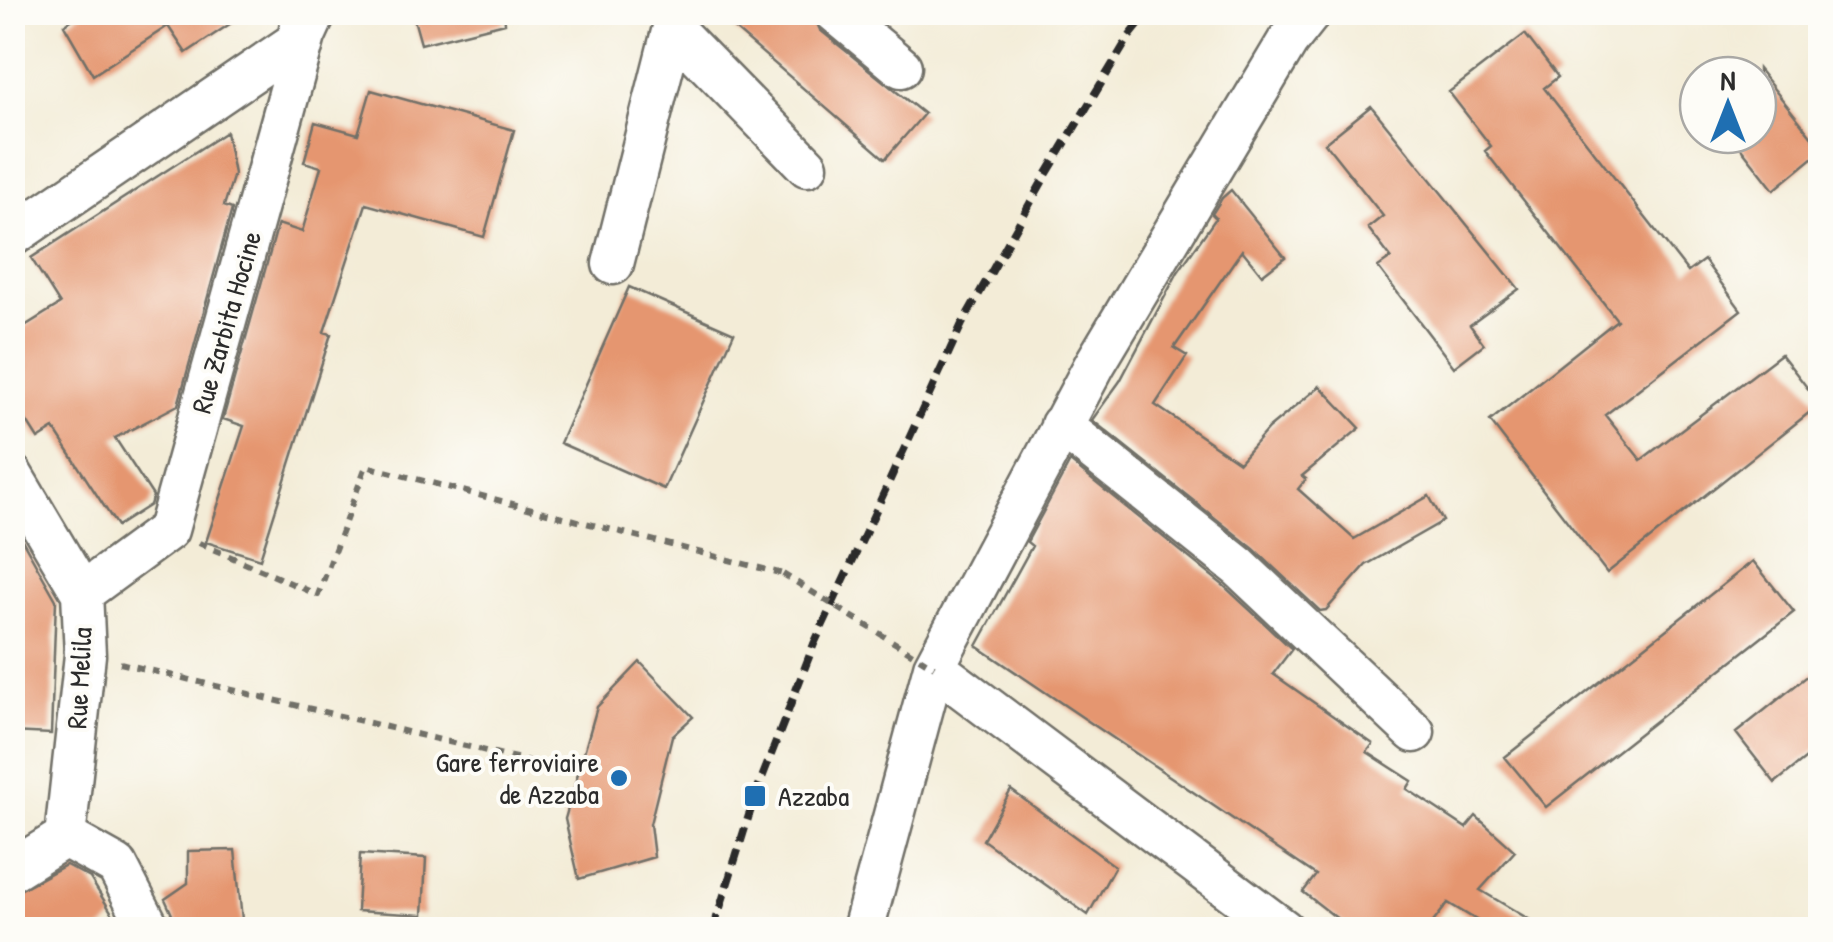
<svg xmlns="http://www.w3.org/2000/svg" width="1833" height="942" font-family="'Patrick Hand',sans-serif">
	<rect width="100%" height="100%" fill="#fdfcf7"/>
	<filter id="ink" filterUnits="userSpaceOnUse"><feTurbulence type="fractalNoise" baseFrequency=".01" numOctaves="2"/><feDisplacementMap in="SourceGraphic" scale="20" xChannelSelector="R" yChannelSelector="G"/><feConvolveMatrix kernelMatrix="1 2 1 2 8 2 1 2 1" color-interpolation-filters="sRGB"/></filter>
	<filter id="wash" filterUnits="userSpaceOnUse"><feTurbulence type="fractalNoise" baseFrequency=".0048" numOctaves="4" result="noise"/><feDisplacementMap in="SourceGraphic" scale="40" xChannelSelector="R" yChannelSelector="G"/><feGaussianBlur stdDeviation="2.25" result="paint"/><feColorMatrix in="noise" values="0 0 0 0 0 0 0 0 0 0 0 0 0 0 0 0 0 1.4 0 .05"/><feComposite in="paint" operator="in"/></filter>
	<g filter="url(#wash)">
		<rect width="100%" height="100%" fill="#f3ecd7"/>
		<g id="blocks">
			<path fill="#e59670" d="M83,12H248L186,53L168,26L93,75L64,25Z
				M412,12H504L505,23L421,44Z
				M715,12H812L820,30L924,114L885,159Z
				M1525,34L1558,77L1544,88L1688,272L1704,260L1741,310L1605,415L1641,460L1781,354L1820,404L1607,573L1490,421L1617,320L1485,151L1491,146L1449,92Z
				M1758,69L1820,147V152L1774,190L1731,135H1758Z
				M371,90L514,130L484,237L366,204L324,332L331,334L260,559L206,542L244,426L223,419L278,224L302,232L321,167L304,162L315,122L358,134Z
				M1371,106L1519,289L1470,325L1484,344L1454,367L1378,267L1391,258L1368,228L1383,216L1325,143Z
				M226,132L234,174L224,206L232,209L178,405L115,438L153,496L150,505L117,526L54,429L38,439L12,398V334L60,304L31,258Z
				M1231,190L1285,257L1262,275L1242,250L1174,348L1187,356L1155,405L1239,462L1268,429L1320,386L1360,428L1302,476L1306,479L1298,489L1354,539L1429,496L1443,521L1366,565L1326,610L1320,611L1254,549L1092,420L1120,381L1178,272L1216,218L1212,214L1222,198Z
				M629,287L734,333L664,489L560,443Z
				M1070,462L1223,585L1292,649L1273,674L1373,744L1367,752L1412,781L1407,789L1466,828L1476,816L1515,851L1480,890L1547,930H1493L1448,903L1427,930H1352L1303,892L1316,875L977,646L1032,546L1027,542Z
				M12,522L56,600L51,734L12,732Z
				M1753,561L1794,612L1546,807L1505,757Z
				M640,662L693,717L672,736L650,824L654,857L579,879L565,819L597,707Z
				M1820,666V747L1775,783L1736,733Z
				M1011,790L1115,866L1088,915L983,840Z
				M235,850L243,930H179L165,899L188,883V851Z
				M360,854L426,858L423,915L357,911Z
				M66,865L90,878L115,918L101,930H12V894Z"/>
		</g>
	</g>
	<g filter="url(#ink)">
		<use href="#blocks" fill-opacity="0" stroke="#716f67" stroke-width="2.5"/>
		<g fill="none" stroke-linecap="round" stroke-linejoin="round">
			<defs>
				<path id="minor" d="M835,12L901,67
					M675,31L807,166
					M12,236L305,36L300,28
					M613,264L677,12
					M1061,425L1239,567L1414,732
					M12,475L82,593L85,655L65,837
					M82,593L168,530L305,36L316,12
					M934,667L1284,930
					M65,837L117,866L150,930
					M12,870L65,837
					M863,930L934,667L1095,364L1288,41L1311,12"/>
			</defs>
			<use href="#minor" stroke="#716f67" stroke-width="45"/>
			<path stroke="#716f67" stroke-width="6" stroke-dasharray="8 8" stroke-linecap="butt" d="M199,543L318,595L366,466L783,574
				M120,663L528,761"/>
			<use href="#minor" stroke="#fff" stroke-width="40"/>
			<path stroke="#2b2b2b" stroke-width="8" stroke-dasharray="15 8" stroke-linecap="butt" d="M713,930L755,796L814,644L962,324L1046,175L1129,37L1149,12"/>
			<path stroke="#716f67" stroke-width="6" stroke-dasharray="8 8" stroke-linecap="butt" d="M783,574L934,667"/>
		</g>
	</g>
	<g fill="#1f6fb2" stroke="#fdfcf7" stroke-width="4">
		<circle cx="619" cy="778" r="10"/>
		<rect x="743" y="784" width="24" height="24" rx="5"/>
	</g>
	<g text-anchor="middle" stroke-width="8" stroke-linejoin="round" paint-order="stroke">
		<g font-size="28" fill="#2b2b2b" stroke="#fdfcf7">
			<text transform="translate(226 322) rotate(-74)" y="10">Rue Zarbita Hocine</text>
			<text transform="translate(79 678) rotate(-87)" y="10">Rue Melila</text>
		</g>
		<g font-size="28" fill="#2b2b2b" stroke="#fdfcf7" text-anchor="end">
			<text x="599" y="772">Gare ferroviaire<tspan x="599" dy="32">de Azzaba</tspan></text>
			<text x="778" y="806" text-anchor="start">Azzaba</text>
		</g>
	</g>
	<rect width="1833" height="942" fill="none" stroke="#fdfcf7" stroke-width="50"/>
	<g transform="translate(1728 105)"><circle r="48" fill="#fdfcf7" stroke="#a9a8a5" stroke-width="2.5"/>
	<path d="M0-8L18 38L0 25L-18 38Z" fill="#1f6fb2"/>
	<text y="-15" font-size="28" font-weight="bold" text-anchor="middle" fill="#2b2b2b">N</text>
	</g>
</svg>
